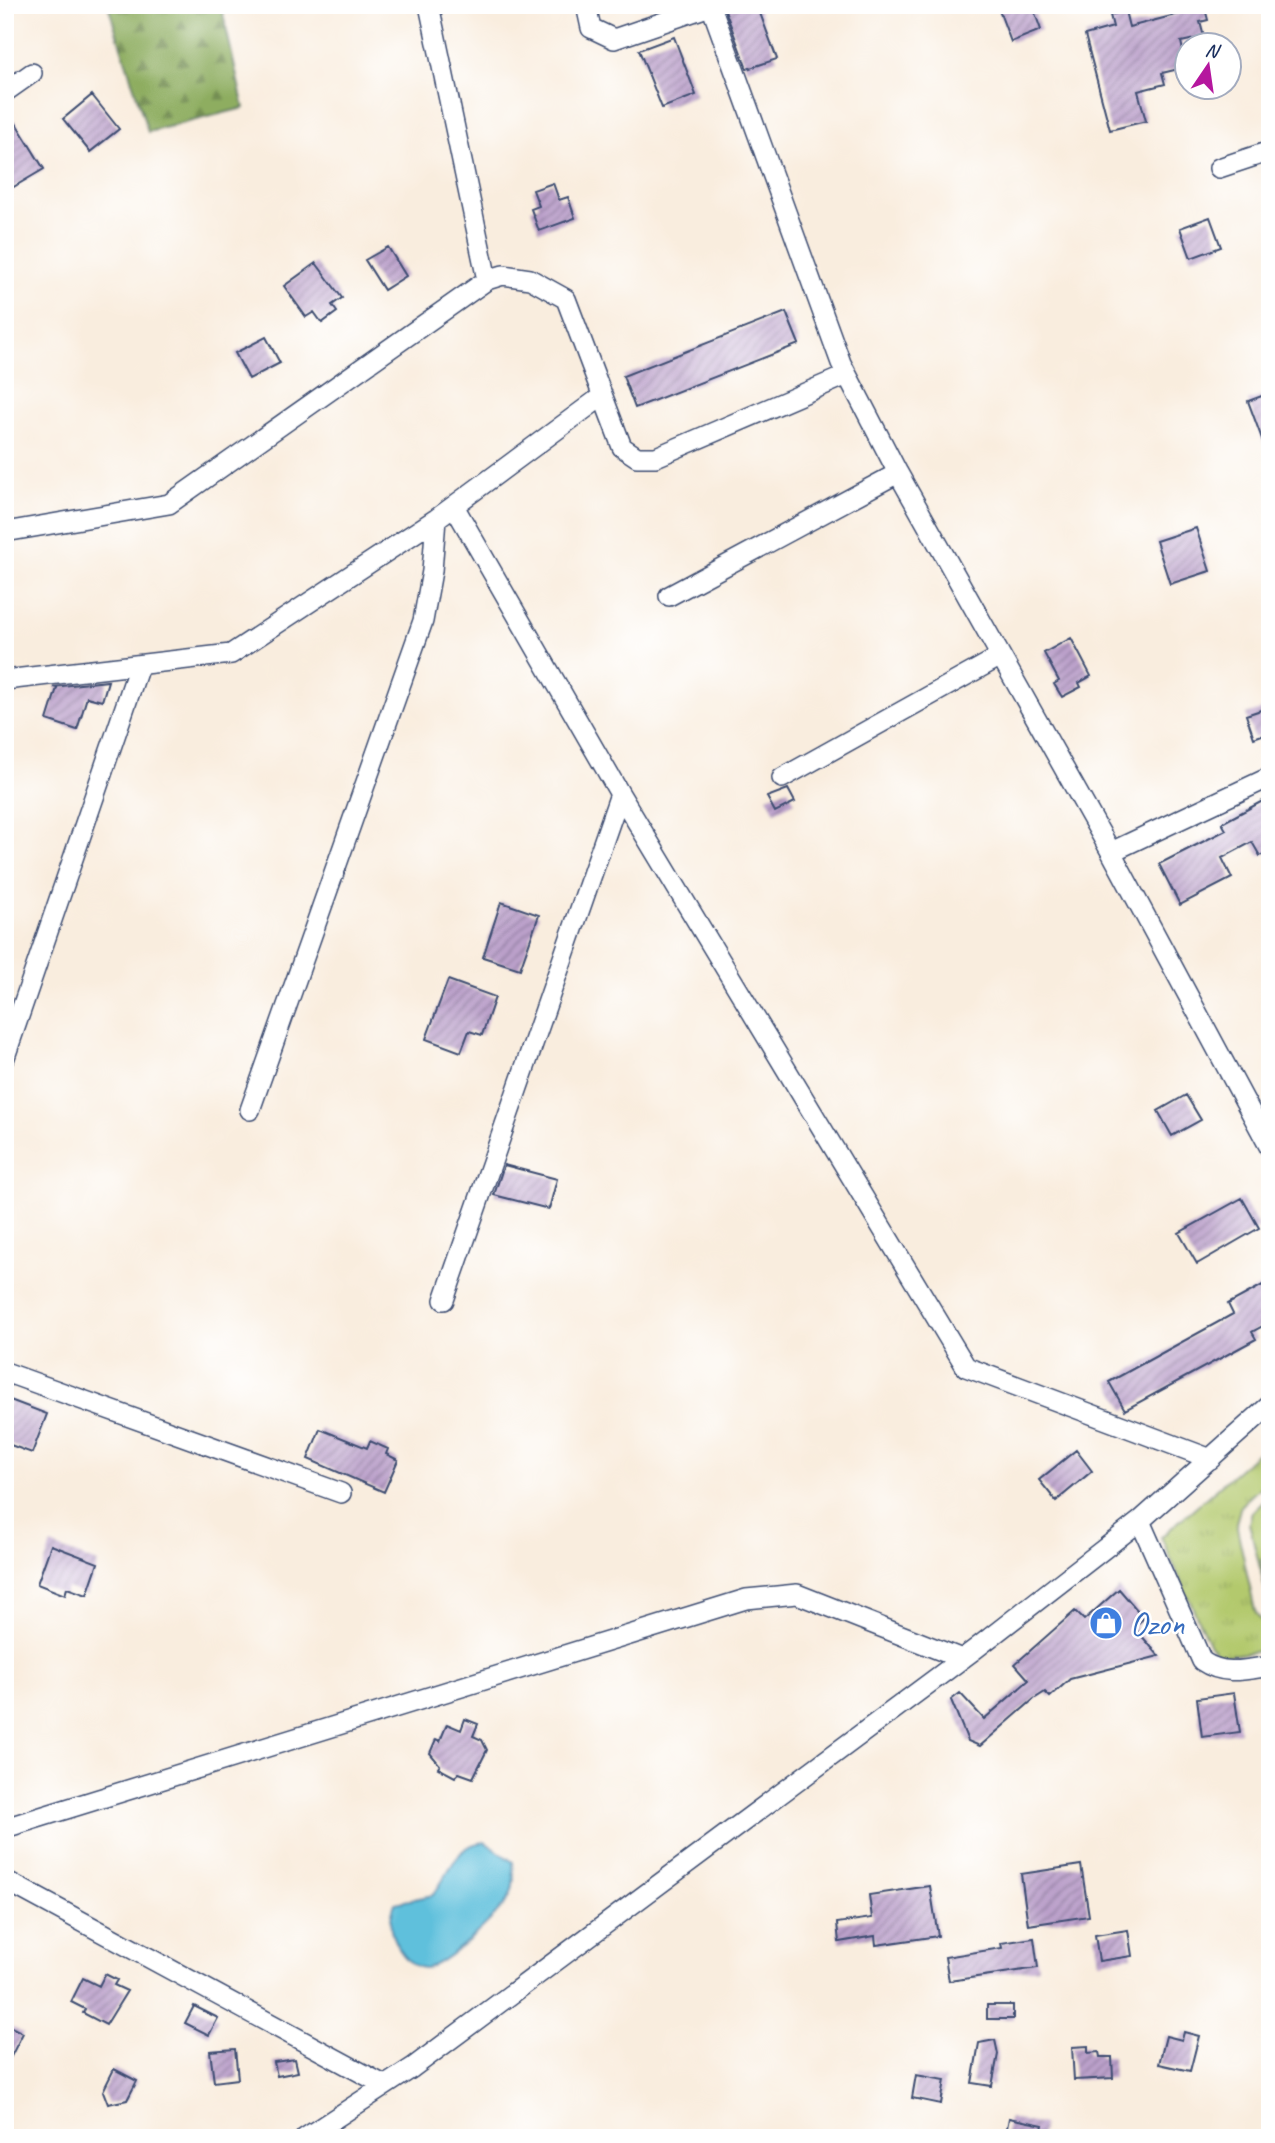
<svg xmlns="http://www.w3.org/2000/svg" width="1275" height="2143" font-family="Caveat,sans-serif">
	<defs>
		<pattern id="grass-tufts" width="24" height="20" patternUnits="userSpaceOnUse" patternTransform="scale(1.75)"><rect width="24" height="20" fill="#b3c96d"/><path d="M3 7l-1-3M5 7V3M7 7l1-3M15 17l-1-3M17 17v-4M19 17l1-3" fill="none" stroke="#99ad61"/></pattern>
		<pattern id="forest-firs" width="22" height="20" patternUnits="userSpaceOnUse" patternTransform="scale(1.75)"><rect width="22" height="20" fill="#8ead60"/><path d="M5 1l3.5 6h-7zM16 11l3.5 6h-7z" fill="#738d52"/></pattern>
		<pattern id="building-hatch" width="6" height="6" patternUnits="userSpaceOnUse" patternTransform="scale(1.75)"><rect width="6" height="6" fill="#bba0ca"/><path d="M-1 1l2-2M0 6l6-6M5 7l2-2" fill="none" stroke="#9783a7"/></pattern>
	</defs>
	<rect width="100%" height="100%" fill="#fff"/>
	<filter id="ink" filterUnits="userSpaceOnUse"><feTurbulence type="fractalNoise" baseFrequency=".0143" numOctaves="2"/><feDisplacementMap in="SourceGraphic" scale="14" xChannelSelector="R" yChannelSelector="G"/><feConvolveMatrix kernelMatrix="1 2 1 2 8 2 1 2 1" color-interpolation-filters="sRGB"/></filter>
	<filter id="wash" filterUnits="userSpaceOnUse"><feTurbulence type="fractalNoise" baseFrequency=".00686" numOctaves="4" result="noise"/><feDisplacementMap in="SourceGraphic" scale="28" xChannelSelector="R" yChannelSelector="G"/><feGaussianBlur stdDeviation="1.57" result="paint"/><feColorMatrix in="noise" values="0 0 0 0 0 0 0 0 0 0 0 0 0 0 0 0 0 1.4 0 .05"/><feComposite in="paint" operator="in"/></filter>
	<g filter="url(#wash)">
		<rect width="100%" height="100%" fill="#f9edde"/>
		<path fill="url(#grass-tufts)" stroke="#677c66" stroke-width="2" d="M1270,1442V1478L1241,1505L1236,1523L1255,1611L1263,1623L1270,1627V1650L1221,1656L1210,1646L1161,1537Z
			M1270,1494V1558L1261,1560L1270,1609L1249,1523L1252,1512Z"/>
		<path fill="url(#forest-firs)" stroke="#546e5f" stroke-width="2" d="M108,5H221L244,108L148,132Z"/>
		<path fill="#5ec0dc" stroke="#3c789d" stroke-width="2" d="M485,1842L513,1862C514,1875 515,1887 508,1899C499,1915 443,1967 425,1968C409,1969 394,1944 391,1930C390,1922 392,1911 395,1903L433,1895C449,1875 456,1843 485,1842Z"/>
		<g id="blocks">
			<path fill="url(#building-hatch)" d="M738,5H757L777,59L747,69L725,10Z
				M997,5H1032L1041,30L1011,42Z
				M1176,5H1204L1208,20L1200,22L1204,37L1181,42L1187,67L1162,73L1165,84L1138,91L1146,121L1110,130L1085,35L1113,27L1110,15L1125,11L1129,27L1179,14Z
				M674,37L696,95L662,108L639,50Z
				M92,95L119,129L90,152L63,119Z
				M14,120L44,169L5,192V125Z
				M553,183L559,200L568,197L575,218L539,231L531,209L539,206L533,190Z
				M1210,217L1221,247L1191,258L1180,228Z
				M388,247L406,276L384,290L365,260Z
				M316,263L342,298L332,305L337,312L322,323L314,312L306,317L284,286Z
				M786,312L799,344L635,408L623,376Z
				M266,337L280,363L249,379L235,353Z
				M1270,393V455H1268L1248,401Z
				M1196,528L1210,571L1170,584L1156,541Z
				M1071,638L1091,676L1079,683L1081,687L1062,697L1054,684L1059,681L1044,653Z
				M108,681L102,701L87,697L77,730L47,720L57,688L53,687Z
				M1270,707V732L1254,738L1246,715Z
				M788,789L795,802L775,812L767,797Z
				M1270,797V851L1260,856L1252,842L1222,858L1232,878L1180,905L1159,864L1226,830L1222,823Z
				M501,902L539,915L520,969L483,957Z
				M448,980L495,997L482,1035L469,1031L461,1052L426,1039Z
				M1186,1095L1201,1120L1172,1136L1158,1111Z
				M504,1165L557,1179L549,1209L494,1195Z
				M1242,1198L1259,1228L1197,1264L1179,1233Z
				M1270,1281V1322L1252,1332L1256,1339L1125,1410L1109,1382L1233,1314L1228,1304Z
				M10,1400L47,1414L32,1453L5,1443V1412Z
				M320,1429L367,1448L370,1441L388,1449L386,1454L398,1460L384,1492L308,1459Z
				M1076,1450L1092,1471L1056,1501L1039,1480Z
				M51,1545L98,1563L87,1595L67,1588L65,1595L37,1584Z
				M1119,1589L1144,1618L1134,1627L1159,1656L1070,1679L1050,1697L1045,1692L1034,1699L980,1746L968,1741L951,1700L960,1693L984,1719L1029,1680L1015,1664L1075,1611L1084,1620Z
				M1234,1693L1240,1732L1202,1737L1197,1698Z
				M465,1719L478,1724L473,1736L482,1740L487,1750L473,1778L459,1773L455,1777L438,1768L440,1765L430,1753L436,1739L440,1741L447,1724L461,1730Z
				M1081,1865L1089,1916L1028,1925L1021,1874Z
				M930,1886L938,1936L876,1945L875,1936L839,1942L837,1923L872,1918L869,1895Z
				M1128,1930L1132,1956L1099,1961L1095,1935Z
				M1034,1938L1038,1968L949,1981L945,1957L1002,1948L1001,1943Z
				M105,1974L117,1980L114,1985L127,1991L106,2025L83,2013L85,2009L71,2002L83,1978L99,1986Z
				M987,2005H1013V2019H987Z
				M194,2006L218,2018L209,2035L185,2023Z
				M5,2024L23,2033L5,2068Z
				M1184,2032L1199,2036L1190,2071L1159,2064L1166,2036L1182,2040Z
				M995,2040L998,2054L992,2086L972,2083L979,2043Z
				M1088,2046V2053L1099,2052L1100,2057H1112L1113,2078L1074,2080L1072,2047Z
				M235,2049L238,2079L214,2082L210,2051Z
				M295,2059L298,2072L277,2076L274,2062Z
				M114,2069L137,2081L127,2100L108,2104L103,2091Z
				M916,2075L945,2080L941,2104L912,2098Z
				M1009,2118L1043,2125L1040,2138H1005Z"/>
		</g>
	</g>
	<g filter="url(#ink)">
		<use href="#blocks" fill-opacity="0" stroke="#3c4c71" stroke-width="2"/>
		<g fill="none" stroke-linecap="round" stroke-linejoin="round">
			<defs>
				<path id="minor" d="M429,5L487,280
					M586,5L591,28L614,39L713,5
					M711,6L841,363L898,473L1111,852L1270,1148
					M5,92L32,73
					M1219,168L1270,151
					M454,506L620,794L966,1367L1211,1459
					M5,532L169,504L487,280L503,275L530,279L566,299L622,447L637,457H656L847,375
					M669,596L898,473
					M5,680L231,654L436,519L601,397
					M782,778L1001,656
					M1111,852L1270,777
					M5,1057L139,666
					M250,1110L423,621L432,571L436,519
					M444,1300L620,794
					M5,1372L341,1493
					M1140,1521L1202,1661C1224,1676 1245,1670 1270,1666
					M5,1828L746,1599L797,1594L962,1659
					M5,1880L384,2085
					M305,2138L412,2068L974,1650L1140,1521L1270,1405"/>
			</defs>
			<use href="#minor" stroke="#3c4c71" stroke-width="22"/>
			<use href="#minor" stroke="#fff" stroke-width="19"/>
		</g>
	</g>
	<defs>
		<symbol id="shop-disc" viewBox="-11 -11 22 22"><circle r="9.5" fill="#3f7fe0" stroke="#fff"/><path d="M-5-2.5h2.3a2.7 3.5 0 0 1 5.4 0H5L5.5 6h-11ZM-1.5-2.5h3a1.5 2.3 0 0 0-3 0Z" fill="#fff"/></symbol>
	</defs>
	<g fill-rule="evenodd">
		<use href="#shop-disc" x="1087" y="1604" width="38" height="38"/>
	</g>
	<g text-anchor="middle" stroke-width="5" stroke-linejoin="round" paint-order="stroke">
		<g font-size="33" fill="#366cbe" stroke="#fff" text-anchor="start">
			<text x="1130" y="1635">Ozon</text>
		</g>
	</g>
	<rect width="1275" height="2143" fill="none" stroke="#fff" stroke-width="28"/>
	<g transform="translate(1208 66) rotate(13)"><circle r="33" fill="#ffffff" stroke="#a4acbf" stroke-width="2"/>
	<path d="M0-5L12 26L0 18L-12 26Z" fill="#b5179e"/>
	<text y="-10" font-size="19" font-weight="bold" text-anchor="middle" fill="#1b2f5e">N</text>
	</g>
</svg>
